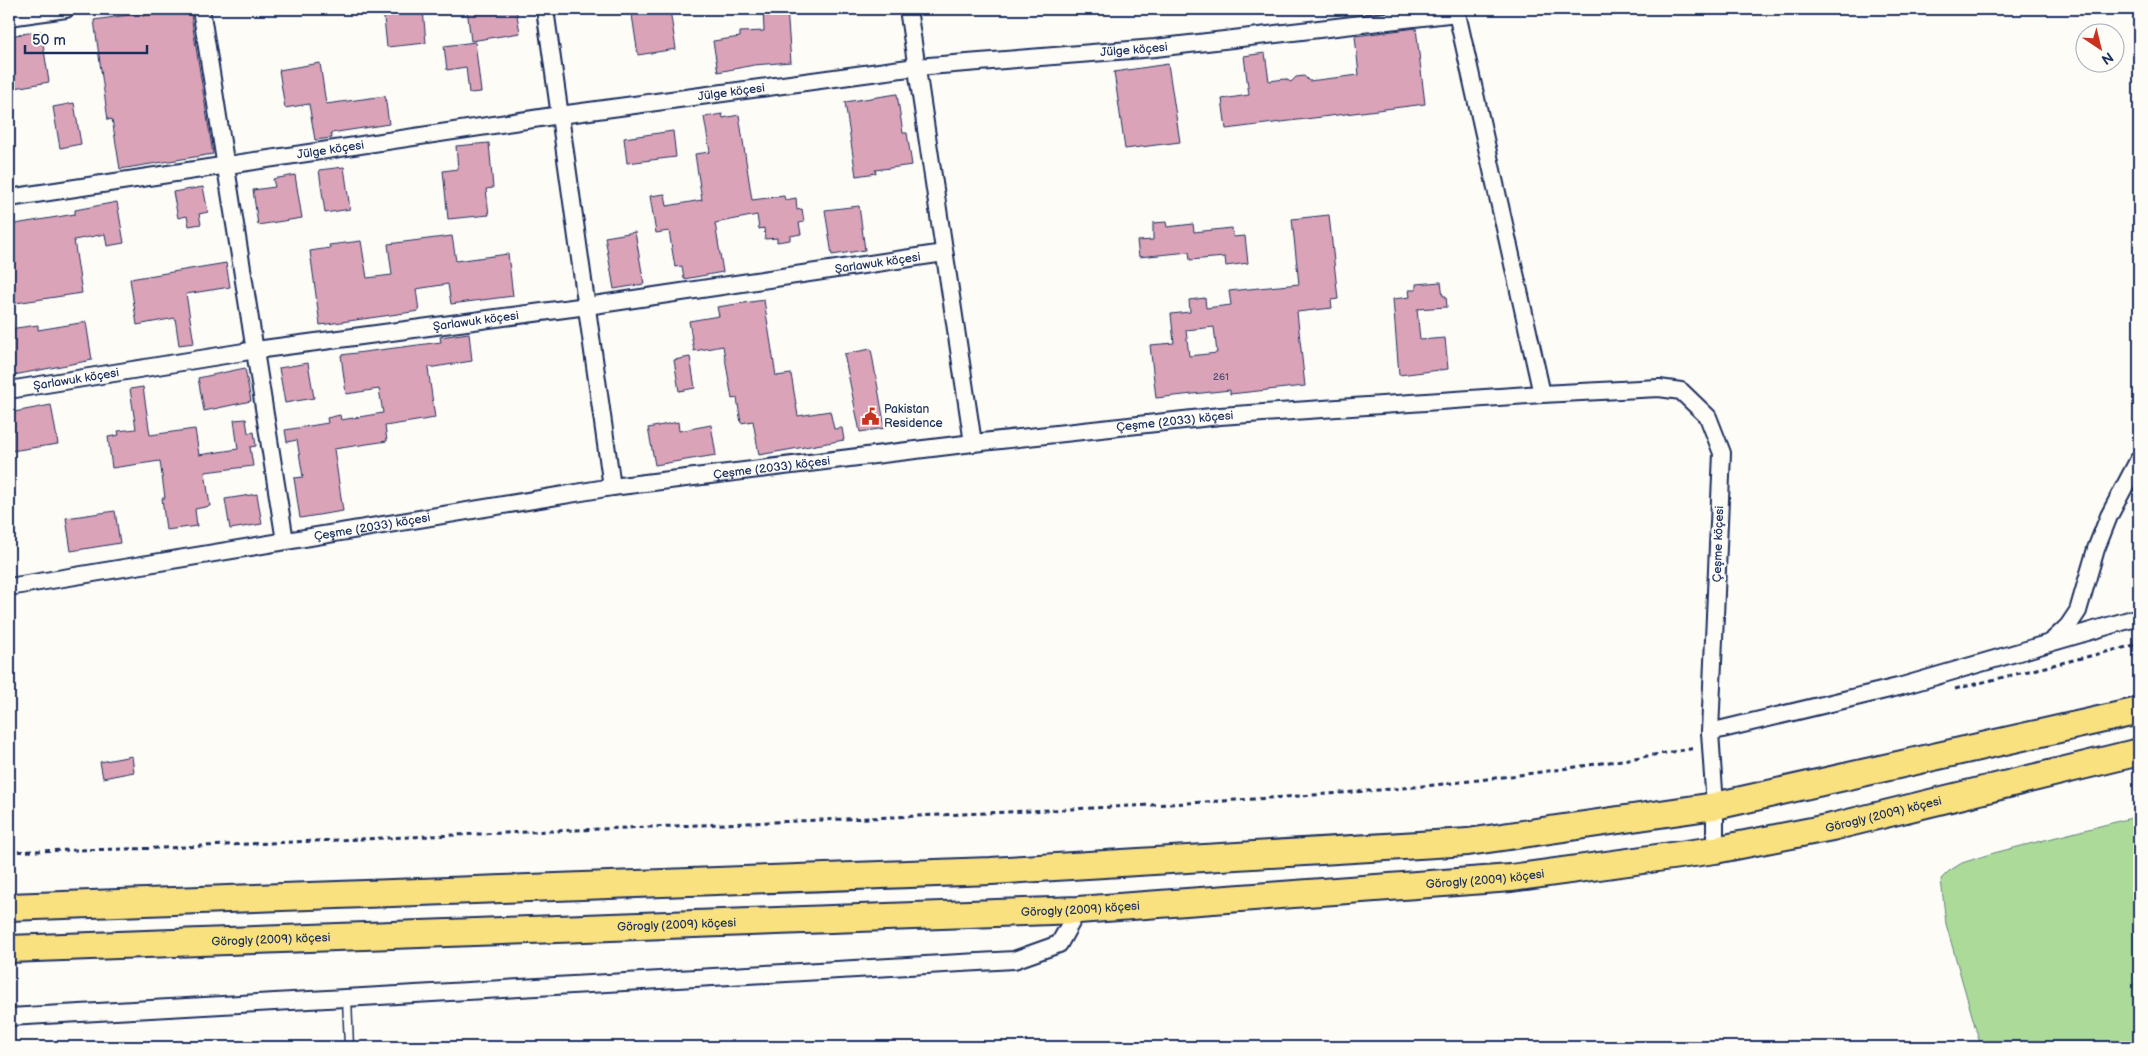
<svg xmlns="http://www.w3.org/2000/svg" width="2148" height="1056" font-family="'Balsamiq Sans',sans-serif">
	<rect width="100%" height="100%" fill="#fdfcf7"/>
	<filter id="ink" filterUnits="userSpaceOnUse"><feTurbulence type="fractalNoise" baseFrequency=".02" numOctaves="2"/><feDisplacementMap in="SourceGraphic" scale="10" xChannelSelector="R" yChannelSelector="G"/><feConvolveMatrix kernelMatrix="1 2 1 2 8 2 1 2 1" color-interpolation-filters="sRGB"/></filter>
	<g filter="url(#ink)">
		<path fill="#acda99" stroke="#64847c" d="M2139,816V1047H1981L1946,924L1941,879L1949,871L1962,863L1990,854Z"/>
		<path fill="#dba3b7" stroke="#1b2f5e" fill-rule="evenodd" d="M190,9L213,154L120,169L112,119L108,120L94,20L142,13V16Z
			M383,9H423L426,43L387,47Z
			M467,9H516L520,33L471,41Z
			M763,9H787L791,62L754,65L718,72L713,41L740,37V32L764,31Z
			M1365,9H1407L1365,14Z
			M670,10L676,49L638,55L632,15Z
			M1416,28L1425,104L1226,129L1222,99L1249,95L1244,56L1265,53L1269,81L1285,79L1291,82L1296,77L1304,76L1309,81L1359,75L1355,36Z
			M41,31L49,82L9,89V36Z
			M475,42L481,92L469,93L466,67L447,70L444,46Z
			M320,63L326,104L385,96L389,124L331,133L332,138L315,140L309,104L285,108L279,70Z
			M1168,64L1180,142L1125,149L1114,72Z
			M897,94L903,133H907L912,165L875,170L876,173L856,176L845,102Z
			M74,103L81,144L60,148L53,107Z
			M722,114L723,118L739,115L752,200L784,196L785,200L796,198L797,210L802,209L804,222L799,223L801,234L790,236V240L777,242V238L765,239L764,228L759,229L757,215L715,223L723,272L684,279L682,266L675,267L669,231L656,233L650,196L665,194L667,206L702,200L695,154L710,152L704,117Z
			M673,131L676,157L627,163L624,138Z
			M489,143L493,188L486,189L489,215L448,219L443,171L458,169L456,146Z
			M344,167L350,209L325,213L319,170Z
			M295,175L302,218L258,225L253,190L275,187L273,179Z
			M203,187L208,212L199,214L201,224L189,226L187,216L178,218L173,192Z
			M117,202L124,243L107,246L105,234L74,240L82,293L9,304V225L75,214V210Z
			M859,206L865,250L832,255L825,210Z
			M1329,215L1338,299L1331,300L1332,308L1297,312L1305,386L1230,394V390L1156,398L1150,345L1174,343L1171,314L1190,312L1189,300L1205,298L1206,308L1231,305L1229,291L1299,284L1292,219ZM1214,327L1217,353L1189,356L1186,330Z
			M1166,222L1167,227L1193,224L1194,232L1232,228L1233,237L1245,236L1248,263L1226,266L1225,257L1190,260L1189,252L1139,257L1137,241L1153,240V223Z
			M635,232L644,284L614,289L605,237Z
			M452,236L456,261L508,254L513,296L451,304L448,284L416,289L419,311L320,325L310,251L330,248L329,245L361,241L367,278L392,275L388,244Z
			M226,263L230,287L186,294L194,343L179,345L175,318L137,325L130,279Z
			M1441,282L1443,296H1446L1447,307L1417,309L1420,340L1445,338L1448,369L1399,375L1393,299L1410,297L1409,290H1416V284Z
			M764,300L776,376L791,374L798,416L830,411L834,429L842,428L844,440L759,455L753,421L741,423L737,398L732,399L723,346L694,351L689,321L719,316L717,307Z
			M86,322L92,360L14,375L9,343V329L38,325V330Z
			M469,333L472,361L428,368L435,418L385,426L387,441L334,449L343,511L300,518L294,478L303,477L297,440L287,442L285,430L328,423L327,418L340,415L341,420L383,413L379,389L346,394L341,355L441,342L440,337Z
			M871,349L885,428L860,432L844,354Z
			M690,357L695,388L679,391L674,360Z
			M308,363L314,398L285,403L279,368Z
			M245,368L251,401L204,411L198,378Z
			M143,387L150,435L195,429L199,455L238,449L234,420L246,419L248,433L254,432L256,446L250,447L253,466L205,472L210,506L195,509L197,526L166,530L162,498H165L160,461L112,468L108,437L119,435L118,431L136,429L130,389Z
			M51,405L58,444L11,451L9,438V413Z
			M678,422L679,431L711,425L716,455L655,465L648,428Z
			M257,494L262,524L230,529L225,499Z
			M115,511L120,543L71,551L66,518Z
			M132,756L134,772L103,778L100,762Z"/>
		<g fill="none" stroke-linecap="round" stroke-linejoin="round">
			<defs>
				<path id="lane" d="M347,998L349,1047"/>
				<g id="street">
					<path d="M201,9L285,541"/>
					<path d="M545,9L612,487"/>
					<path d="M908,9L973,443"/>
					<path d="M1456,9L1542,394"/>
					<path d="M9,17L66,9"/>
					<path id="s1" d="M9,198L560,115L916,67L1155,48L1457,13"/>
					<path id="s2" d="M9,390L256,350L587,306L944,253"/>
					<path id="s3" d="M9,587L612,487L973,443L1220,416L1542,394L1659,388L1681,391L1708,417L1722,453L1710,732L1715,806V850"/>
					<path d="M2054,639L2068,626L2078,611L2096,549L2109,516L2139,459"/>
					<path d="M1710,732L1902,686L2139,617"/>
					<path d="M9,1017L1014,960L1059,944L1078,910"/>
				</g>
				<g id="primary">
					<path d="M9,907L991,871L1468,842L1715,806L2139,711"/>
					<path id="s4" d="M9,949L1078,910L1511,878L1715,850L1832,827L2139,752"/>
				</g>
			</defs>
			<use href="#lane" stroke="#1b2f5e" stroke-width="11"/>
			<use href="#street" stroke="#1b2f5e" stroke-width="20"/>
			<use href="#primary" stroke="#1b2f5e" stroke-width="30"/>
			<path stroke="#1b2f5e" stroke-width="3" stroke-dasharray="5 4" stroke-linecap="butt" d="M1955,689L2139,644
				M9,852C74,849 139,850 204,846C442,835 680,826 917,816C1076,809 1234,802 1392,789C1494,780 1595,765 1696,748"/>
			<use href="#lane" stroke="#fdfcf7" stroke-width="8"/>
			<use href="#street" stroke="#fdfcf7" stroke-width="16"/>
			<use href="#primary" stroke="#fae180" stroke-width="26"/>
		</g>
	</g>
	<defs>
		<symbol id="civic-bare" viewBox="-9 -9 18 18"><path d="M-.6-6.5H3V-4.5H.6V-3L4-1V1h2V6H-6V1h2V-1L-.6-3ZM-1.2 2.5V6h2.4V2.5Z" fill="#c8321e" stroke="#fdfcf7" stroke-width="2.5" paint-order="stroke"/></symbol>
	</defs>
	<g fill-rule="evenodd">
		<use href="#civic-bare" x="858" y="404" width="25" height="25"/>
	</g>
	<g text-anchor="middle" stroke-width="5" stroke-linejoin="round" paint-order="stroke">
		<g font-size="10" fill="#4b4c74">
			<text x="1221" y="380">261</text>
		</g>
		<g font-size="12" fill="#1b2f5e" stroke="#fdfcf7">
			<text dy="4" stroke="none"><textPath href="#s1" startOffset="1135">Jülge köçesi</textPath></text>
			<text dy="4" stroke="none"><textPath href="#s1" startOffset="730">Jülge köçesi</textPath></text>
			<text dy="4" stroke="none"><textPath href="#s1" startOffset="325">Jülge köçesi</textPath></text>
			<text dy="4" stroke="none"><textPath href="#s2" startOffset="878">Şarlawuk köçesi</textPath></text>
			<text dy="4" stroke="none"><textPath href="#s2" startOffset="472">Şarlawuk köçesi</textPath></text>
			<text dy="4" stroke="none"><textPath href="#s2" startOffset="68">Şarlawuk köçesi</textPath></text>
			<text dy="4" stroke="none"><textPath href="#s3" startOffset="1178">Çeşme (2033) köçesi</textPath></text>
			<text dy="4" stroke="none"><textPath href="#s3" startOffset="772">Çeşme (2033) köçesi</textPath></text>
			<text dy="4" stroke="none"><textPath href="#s3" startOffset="368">Çeşme (2033) köçesi</textPath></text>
			<text transform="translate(1718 544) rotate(-88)" y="4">Çeşme köçesi</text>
			<text dy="4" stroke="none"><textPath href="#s4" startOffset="1882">Görogly (2009) köçesi</textPath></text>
			<text dy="4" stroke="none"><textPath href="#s4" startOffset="1478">Görogly (2009) köçesi</textPath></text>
			<text dy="4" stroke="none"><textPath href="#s4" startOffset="1072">Görogly (2009) köçesi</textPath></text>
			<text dy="4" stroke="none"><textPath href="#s4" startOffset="668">Görogly (2009) köçesi</textPath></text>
			<text dy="4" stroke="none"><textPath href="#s4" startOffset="262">Görogly (2009) köçesi</textPath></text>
		</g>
		<g font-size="12" fill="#1b2f5e" stroke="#fdfcf7" text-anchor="start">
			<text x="884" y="413">Pakistan<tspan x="884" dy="14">Residence</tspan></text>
		</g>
	</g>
	<rect width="2148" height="1056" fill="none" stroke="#fdfcf7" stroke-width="30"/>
	<rect x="15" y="15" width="2118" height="1026" fill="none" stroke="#1b2f5e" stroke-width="2" filter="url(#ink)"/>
	<g transform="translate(2100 48) rotate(145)"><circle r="24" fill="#fdfcf7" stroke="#a3aaba"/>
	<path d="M0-4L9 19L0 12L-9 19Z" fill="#c8321e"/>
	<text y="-8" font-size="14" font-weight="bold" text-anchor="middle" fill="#1b2f5e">N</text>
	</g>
	<path d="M25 45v8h122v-8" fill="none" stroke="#1b2f5e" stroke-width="2.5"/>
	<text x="32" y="45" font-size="15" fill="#1b2f5e" stroke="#fdfcf7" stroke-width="4" paint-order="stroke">50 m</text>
</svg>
